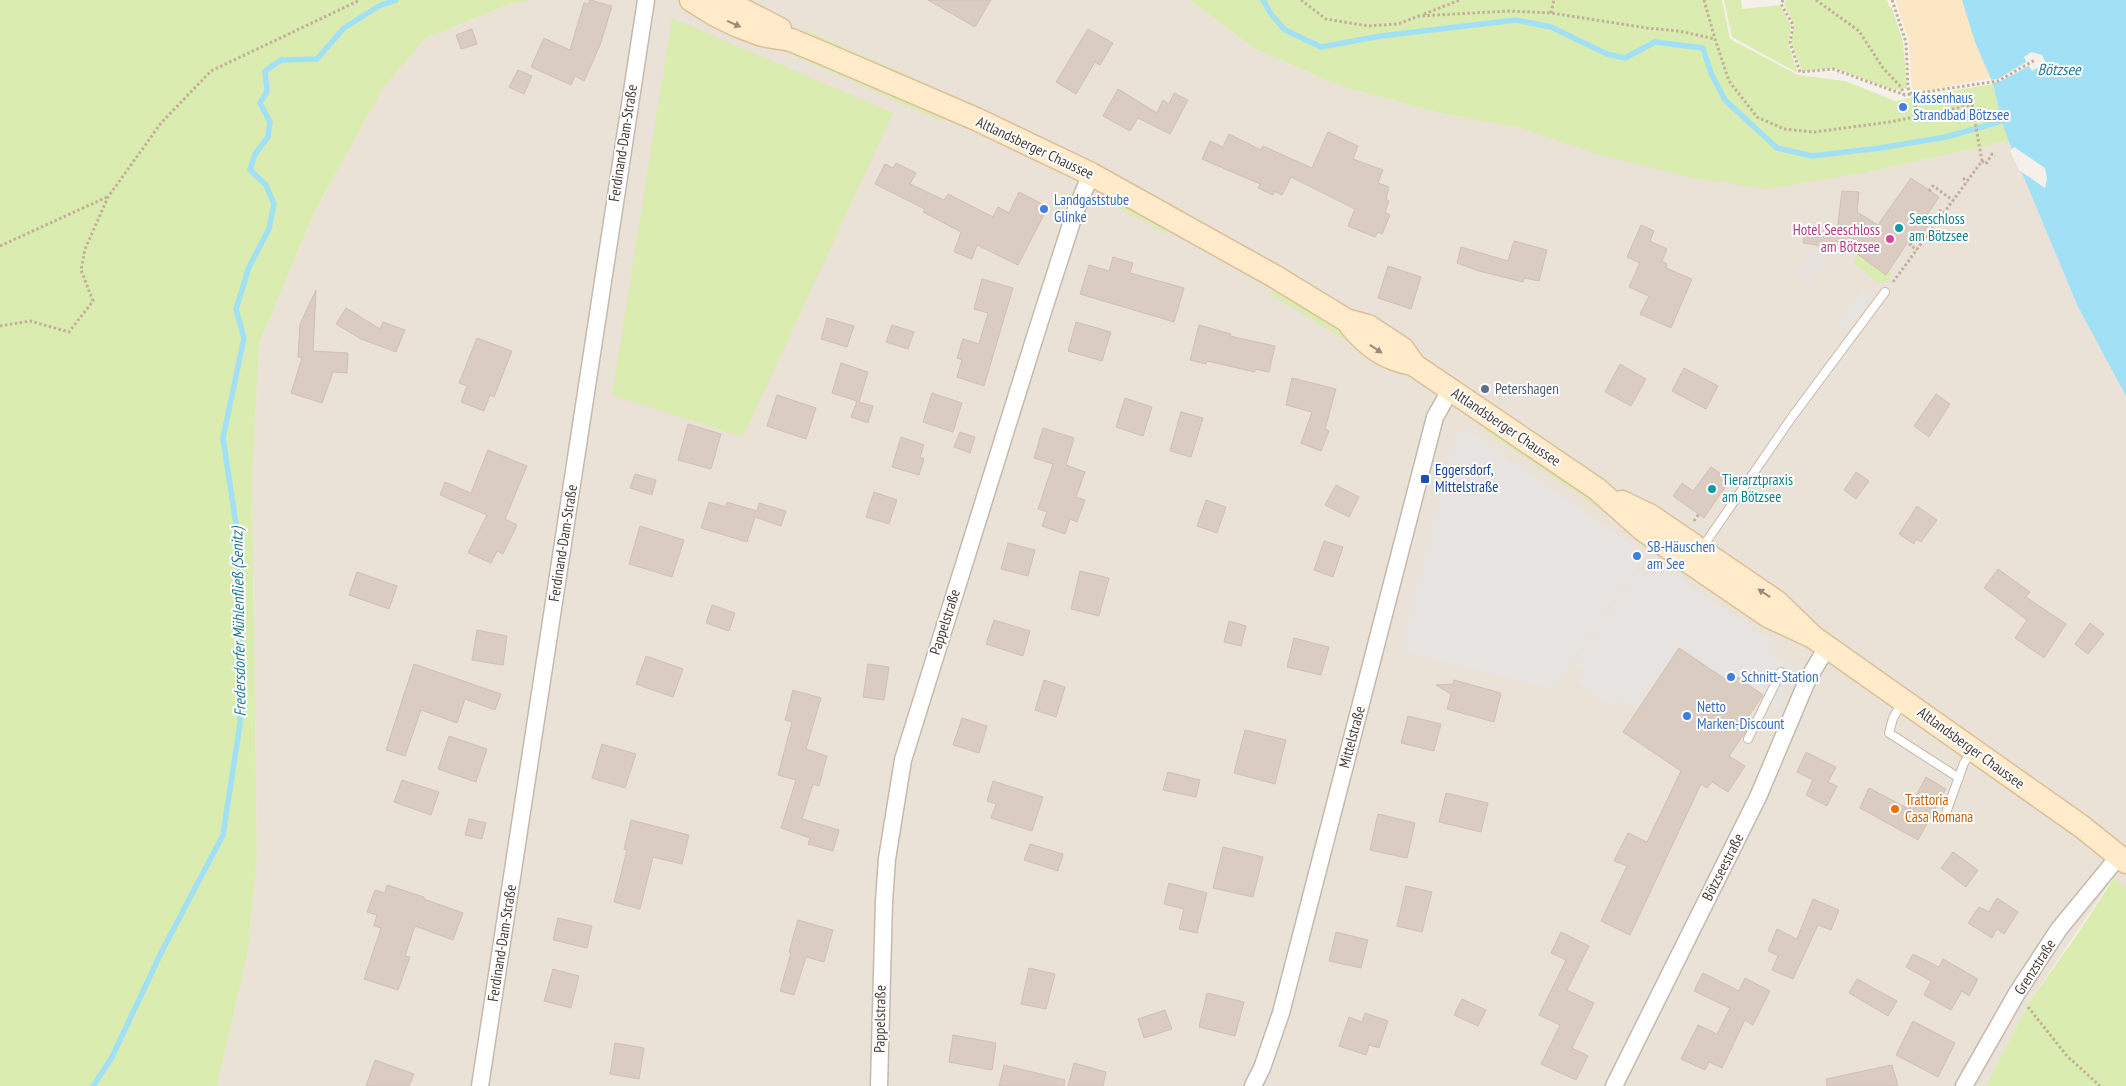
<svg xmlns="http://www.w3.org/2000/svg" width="2126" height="1086" font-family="'PT Sans Narrow',sans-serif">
	<rect width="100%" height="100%" fill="#f5f0e9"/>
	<path fill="#eae1d7" d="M533,0H1190L1255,49L1340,86L1447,115L1520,128L1867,172L2009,141L2078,307L2126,396V889L2113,878L2028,1004L1986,1086H217L248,952L257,856L252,481L259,344L315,211L384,87L426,38L508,5Z"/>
	<path fill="#e8e2de" d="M1815,246L1829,247L1833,250L1809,285L1794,275Z"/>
	<path fill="#daecb0" d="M0,0H533L508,5L426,38L384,87L315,211L259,344L252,481L257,856L248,952L217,1086H0Z
		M1190,0H1722L1730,39L1798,75L1845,81L1895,101L1993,84L2009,141L1867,172L1766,189L1688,177L1597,154L1520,128L1447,115L1340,86L1255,49Z
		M1724,0H1741L1742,9L1780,5L1791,26L1788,44L1798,73L1732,37Z
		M1786,0H1887L1889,6L1892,8L1903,42L1907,88L1894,90L1834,68L1802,71L1791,43L1794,25L1784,4Z
		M672,18L893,113L743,437L612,395Z
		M803,29L939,89L937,91L803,34Z
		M789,50L942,115L941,121L787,52Z
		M1113,198L1168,227L1167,234L1119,208L1111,200Z
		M1857,255L1886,275L1889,272L1892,275L1884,284L1879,283L1854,264Z
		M1275,288L1330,322L1351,340L1350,343L1269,293Z
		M1477,419L1609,511L1624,525L1489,433L1476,421Z
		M2114,878L2126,889V1086H1986L2028,1004L2072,942Z"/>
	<path fill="#fbe7c3" d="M1896,0H1962L1990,78L1916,93L1912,88L1909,41Z"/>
	<path fill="#e7e3e1" d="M1862,290L1871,297L1847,330L1837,323Z
		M1466,429L1645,554L1554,690L1401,650L1455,436Z
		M1659,565L1776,645L1770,656L1794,668L1778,710L1763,695L1730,673L1725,679L1679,649L1638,710L1623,699L1616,709L1576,682L1583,672L1574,665L1639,569L1651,577Z"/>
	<path fill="#a2e1f5" d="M1962,0H2126V396L2078,307L2009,142L2002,122L1993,84L1975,42Z"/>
	<path fill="#f5f0e9" d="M2031,52L2042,55L2046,63L2032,71L2029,66L1999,82L1992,83L1991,80L1998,79L2026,62L2024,57Z
		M2014,147L2045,168L2047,178L2045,188L2019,170L2010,151Z"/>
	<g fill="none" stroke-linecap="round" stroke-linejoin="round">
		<path stroke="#a2e1f5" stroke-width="5.5" d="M1263,0L1271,14L1285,30L1321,47L1381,36L1516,20L1551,27L1607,54L1625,58L1655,42L1703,48L1711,73L1725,100L1777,148L1812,156L1880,148L1946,137L2009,119
			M93,1086L111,1059L162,951L223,835L240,724L239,544L223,438L244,338L236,309L249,267L269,229L274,204L266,185L250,170L255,154L268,137L270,122L260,103L267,91L265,71L281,60L317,59L344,28L379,6L396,0"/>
	</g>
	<path fill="#dbccc1" stroke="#d3c0b0" d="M590,0L612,6L600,45L584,81L575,76L571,85L531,67L544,38L570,50L584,3L588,4Z
		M928,0H991L975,27Z
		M472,29L477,44L461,49L456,35Z
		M1088,29L1113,43L1100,65L1095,62L1076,94L1056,82Z
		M518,70L532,76L524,94L509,87Z
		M1118,89L1157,113L1163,100L1169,104L1174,93L1188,100L1170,134L1138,118L1130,131L1103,116Z
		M1328,132L1358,146L1353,159L1383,170L1378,183L1389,187L1386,199L1389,201L1385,212L1390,215L1382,234L1378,232L1375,237L1348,226L1355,209L1291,177L1282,195L1274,191L1273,195L1258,188L1260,184L1202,159L1210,141L1223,147L1229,134L1261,150L1263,146L1312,168Z
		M896,163L916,173L910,184L944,200L948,194L993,217L998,207L1009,213L1019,192L1048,207L1018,265L977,245L972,259L954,252L961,232L923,212L925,209L875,184L885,164L893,168Z
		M1911,178L1939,197L1925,218L1931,222L1920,237L1914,233L1886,275L1852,250L1803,243L1805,228L1837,232L1842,191L1859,192L1857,212L1878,225Z
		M1641,225L1654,231L1650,241L1667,249L1662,261L1667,264L1666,268L1692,279L1671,328L1640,314L1649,296L1629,287L1640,263L1627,257Z
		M1514,241L1547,250L1539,281L1524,278L1523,282L1479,271L1457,263L1461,247L1508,261Z
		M1113,257L1133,263L1130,273L1184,288L1174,322L1080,294L1089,265L1109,271Z
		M1388,266L1421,277L1411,309L1378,298Z
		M982,279L1013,288L984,386L957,377L962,360L957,358L963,339L979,344L988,313L974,309Z
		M316,290L313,351L348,353L347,373L333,372L322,403L291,393L302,358L298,357L300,324Z
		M346,308L380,329L383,322L405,330L396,352L361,339L336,324Z
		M827,318L854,326L847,347L821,339Z
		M1076,322L1111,332L1102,361L1068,351Z
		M892,325L914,332L908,349L886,342Z
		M1199,325L1231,334L1230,336L1275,346L1269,372L1255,369V372L1207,361L1206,364L1190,360Z
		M477,338L512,351L494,397L490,395L484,411L461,402L467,386L459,383Z
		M841,363L868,372L859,402L873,406L868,423L851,417L857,401L832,393Z
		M1620,364L1646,379L1631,406L1605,392Z
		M1684,368L1718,386L1706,409L1672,391Z
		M1292,378L1336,389L1325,429L1329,431L1321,451L1301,443L1312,412L1286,405Z
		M932,393L962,403L953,432L923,422Z
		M1936,394L1950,404L1929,437L1914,426Z
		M777,395L816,408L806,439L767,426Z
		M1125,398L1152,407L1143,436L1116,427Z
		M1181,412L1203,418L1191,457L1170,451Z
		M688,424L721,434L711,469L678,460Z
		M1043,428L1074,438L1066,465L1085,472L1076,497L1085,500L1077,522L1070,519L1065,534L1042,526L1047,512L1038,509L1053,464L1034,458Z
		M960,432L975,437L970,453L954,447Z
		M901,437L924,445L920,457L924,459L919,475L892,467Z
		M488,450L527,466L505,519L517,525L503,554L497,551L491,563L468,553L487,515L440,495L445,482L471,493Z
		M1711,467L1730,480L1704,518L1673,496L1682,483L1693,491Z
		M1856,472L1869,481L1856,499L1844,490Z
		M635,474L656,480L652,495L630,488Z
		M1336,485L1359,497L1349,517L1325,505Z
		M874,492L897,500L889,524L866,517Z
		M1206,500L1226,507L1217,533L1197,526Z
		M709,502L726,507L727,502L757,511L759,503L786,511L781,526L755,517L747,542L701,528Z
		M1917,506L1937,520L1921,542L1916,539L1914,544L1899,534Z
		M640,526L684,540L672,577L629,564Z
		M1324,541L1343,547L1333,577L1314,570Z
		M1008,543L1035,550L1028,576L1001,569Z
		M1998,569L2030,592L2026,597L2066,624L2044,658L2015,638L2027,620L1984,588Z
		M1080,571L1109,578L1099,616L1071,609Z
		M357,572L397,586L389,609L349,595Z
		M712,605L735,613L729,631L706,623Z
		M994,620L1030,631L1023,656L986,644Z
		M1229,621L1246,626L1241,646L1224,642Z
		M2090,623L2104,634L2088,654L2075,644Z
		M477,630L507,636L503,665L472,660Z
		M1294,638L1329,647L1321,675L1287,667Z
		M1679,648L1725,679L1730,672L1763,695L1748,717L1752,719L1746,731L1729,756L1745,766L1728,792L1712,782L1707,788L1701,784L1630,935L1601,921L1627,866L1614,861L1628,833L1647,842L1681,771L1623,732Z
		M646,656L683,669L673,697L636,684Z
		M414,664L501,694L495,710L465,699L457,723L421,710L405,756L386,750Z
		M868,664L889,667L884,700L863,697Z
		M1044,680L1065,687L1056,717L1035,710Z
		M1454,680L1501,693L1494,722L1447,709L1451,694L1436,685L1453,684Z
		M793,690L821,698L806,749L827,756L819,786L813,784L802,819L839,830L833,851L808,844L810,838L781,828L796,780L778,775L792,722L785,720Z
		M1408,716L1441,724L1434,751L1401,743Z
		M962,718L987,726L979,753L953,745Z
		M1245,730L1286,740L1275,784L1234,773Z
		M449,736L487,749L476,782L438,769Z
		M602,744L636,754L625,788L592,778Z
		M1806,752L1836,767L1828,782L1837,786L1827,806L1806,795L1813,780L1797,772Z
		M1168,772L1200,780L1196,797L1163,790Z
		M1926,777L1946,789L1918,840L1860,808L1869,788L1909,809Z
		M402,780L439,792L431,815L394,802Z
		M993,781L1043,797L1032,831L991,818L996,804L987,801Z
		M1446,793L1488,803L1481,832L1439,822Z
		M1378,814L1415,823L1407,858L1370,850Z
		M469,819L486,823L482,839L465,835Z
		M631,820L689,835L682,864L653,857L640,909L614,902L627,850L624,849Z
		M1030,844L1063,854L1058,871L1024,860Z
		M1223,847L1263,857L1253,897L1213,888Z
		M1953,852L1978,870L1966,887L1941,868Z
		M1169,883L1207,893L1197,933L1179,929L1184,909L1164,904Z
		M387,885L424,897V899L463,913L453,940L415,926L405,956L410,957L398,990L364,979L381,928L374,926L377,915L367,912L375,890L385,893Z
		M1406,886L1432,892L1422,932L1397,926Z
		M1997,898L2018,912L2004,934L1997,929L1992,938L1968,923L1979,907L1989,912Z
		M1813,899L1839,910L1831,930L1818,925L1793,979L1772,970L1778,956L1768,951L1777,929L1797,939Z
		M558,918L592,926L587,948L553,940Z
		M798,920L833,930L824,962L806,957L794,995L780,991L791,953L789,952Z
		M1336,932L1368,940L1361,968L1329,961Z
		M1561,932L1589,946L1567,990L1594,1003L1572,1048L1588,1056L1576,1080L1541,1064L1560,1025L1539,1015L1566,960L1551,953Z
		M1913,954L1939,967L1943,959L1978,979L1969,996L1962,991L1951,1010L1924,995L1931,981L1906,967Z
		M1029,968L1055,974L1046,1009L1021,1004Z
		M553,969L579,976L571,1008L544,1001Z
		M1703,973L1739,991L1745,978L1770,991L1753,1025L1745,1020L1722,1068L1709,1062L1705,1070L1681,1059L1698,1025L1717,1034L1730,1008L1694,991Z
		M1857,979L1897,1001L1888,1016L1849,993Z
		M1207,993L1244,1002L1235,1036L1199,1027Z
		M1462,999L1486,1010L1478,1026L1454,1015Z
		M1165,1010L1172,1029L1144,1038L1138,1019Z
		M1365,1013L1388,1021L1379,1048L1369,1045L1366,1055L1339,1046L1349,1017L1362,1022Z
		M1913,1021L1955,1043L1938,1077L1896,1055Z
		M953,1035L996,1043L992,1070L949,1062Z
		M615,1043L644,1048L639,1079L610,1074Z
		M375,1060L414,1074L409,1086H366Z
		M1074,1063L1106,1072L1103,1086H1068Z
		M1004,1065L1065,1080L1064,1086H999Z
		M1892,1065L1898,1086H1827L1826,1079Z"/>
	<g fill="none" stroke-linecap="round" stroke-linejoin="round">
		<defs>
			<path id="service" d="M1702,548L1792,417L1885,292
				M1902,703L1893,718L1889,733L1959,778
				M1748,739L1781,672
				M1947,810L1964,763L1972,750"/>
			<path id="minor" d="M480,1086L646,0
				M879,1086L884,901L887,859L903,760L1039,324L1075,212L1091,174
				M1253,1086L1262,1068L1281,1013L1435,417L1451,389
				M1614,1086L1758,797L1807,681L1827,647
				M1964,1086L2017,993L2059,929L2119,856"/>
			<path id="secondary" d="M691,0L715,15L738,26L762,35L791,40L820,52L976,119L1091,174L1274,276L1346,320L1368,326L1403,349L1414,365L1597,489L1642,529L1683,558L1768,616L1813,637
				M708,0L745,11L780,29
				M1350,325C1367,346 1385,359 1412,364
				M1622,502L1651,516L1777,602L1813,637L2081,826L2126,862"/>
		</defs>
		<use href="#service" stroke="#c5b9ae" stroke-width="10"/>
		<use href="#minor" stroke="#c5b9ae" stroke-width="19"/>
		<use href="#secondary" stroke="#dbbf98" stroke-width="25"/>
		<path stroke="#c5af9b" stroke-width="3" stroke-dasharray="2.5 2.5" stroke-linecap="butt" d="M1301,0L1326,19L1368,26L1398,24L1419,16L1509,11L1551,13L1647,28L1679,31L1715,39
			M1704,0L1715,39L1729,81L1757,117L1784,129L1814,132L1890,122L1972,105L1982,161L1893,282
			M1783,0L1781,4L1793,25L1790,43L1800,72L1833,69L1905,95L1998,81L2035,60
			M1816,0L1859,31L1883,68L1901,87L1904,95
			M1892,0L1906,42L1908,88L1913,97L1918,116
			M1551,13L1554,0
			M1424,14L1460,0
			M1982,161L1986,164L1992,154L1995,156
			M1963,178L1968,182
			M1929,191L1933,186L1954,201
			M1939,210L1945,214
			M1917,235L1910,245L1917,250
			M0,246L107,197
			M0,326L30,321L69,332L93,301L81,270L85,249L108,197L161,123L211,71L360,0
			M1694,521L1699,514
			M2028,1007L2067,1056L2100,1086"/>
		<use href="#service" stroke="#fff" stroke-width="8"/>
		<use href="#minor" stroke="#fff" stroke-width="16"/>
		<use href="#secondary" stroke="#ffeaca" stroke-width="22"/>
	</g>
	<defs><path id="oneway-solid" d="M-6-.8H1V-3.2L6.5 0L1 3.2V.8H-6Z" transform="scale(1.25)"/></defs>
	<g fill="#9b8c79">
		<use href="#oneway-solid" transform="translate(734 24) rotate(24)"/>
		<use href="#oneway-solid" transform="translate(1376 349) rotate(34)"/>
		<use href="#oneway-solid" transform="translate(1764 593) rotate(-146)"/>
	</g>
	<g fill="#3f7fe0" stroke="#fff" stroke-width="2">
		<circle cx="1903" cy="107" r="5"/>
		<circle cx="1044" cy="209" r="5"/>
		<circle cx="1637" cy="556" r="5"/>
		<circle cx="1731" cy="677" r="5"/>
		<circle cx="1687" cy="716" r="5"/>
	</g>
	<g fill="#0f9aa8" stroke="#fff" stroke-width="2">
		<circle cx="1899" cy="228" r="5"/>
		<circle cx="1712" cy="489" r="5"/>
	</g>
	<circle fill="#d1479c" stroke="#fff" stroke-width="2" cx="1890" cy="239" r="5"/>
	<circle fill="#5c6f8a" stroke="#fff" stroke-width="2" cx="1485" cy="389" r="5"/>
	<rect fill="#1a4fb4" stroke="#fff" stroke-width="2" x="1420" y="474" width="10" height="10" rx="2.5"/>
	<circle fill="#e8710a" stroke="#fff" stroke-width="2" cx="1895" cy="809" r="5"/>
	<g text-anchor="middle" stroke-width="4" stroke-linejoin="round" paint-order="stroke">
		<g font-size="15" fill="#366cbe" stroke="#fff" text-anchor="start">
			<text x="1913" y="103">Kassenhaus<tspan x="1913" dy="17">Strandbad Bötzsee</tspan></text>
			<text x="1054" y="205">Landgaststube<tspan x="1054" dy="17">Glinke</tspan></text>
			<text x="1647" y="552">SB-Häuschen<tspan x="1647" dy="17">am See</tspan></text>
			<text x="1741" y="682">Schnitt-Station</text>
			<text x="1697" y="712">Netto<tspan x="1697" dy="17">Marken-Discount</tspan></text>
		</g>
		<g font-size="15" fill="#4a3f37" stroke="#fff">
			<text transform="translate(623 143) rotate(-81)" y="5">Ferdinand-Dam-Straße</text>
			<text transform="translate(1035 148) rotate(25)" y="5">Altlandsberger Chaussee</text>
			<text transform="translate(1506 427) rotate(34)" y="5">Altlandsberger Chaussee</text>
			<text transform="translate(563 543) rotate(-81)" y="5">Ferdinand-Dam-Straße</text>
			<text transform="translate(945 622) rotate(-72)" y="5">Pappelstraße</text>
			<text transform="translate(1352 737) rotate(-75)" y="5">Mittelstraße</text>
			<text transform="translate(1971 748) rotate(36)" y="5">Altlandsberger Chaussee</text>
			<text transform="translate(1723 867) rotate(-63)" y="5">Bötzseestraße</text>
			<text transform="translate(502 943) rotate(-81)" y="5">Ferdinand-Dam-Straße</text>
			<text transform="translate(2035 967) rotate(-57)" y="5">Grenzstraße</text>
			<text transform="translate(880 1019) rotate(-89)" y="5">Pappelstraße</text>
		</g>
		<g font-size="15" fill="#0d838f" stroke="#fff" text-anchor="start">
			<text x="1909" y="224">Seeschloss<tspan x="1909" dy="17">am Bötzsee</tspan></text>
			<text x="1722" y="485">Tierarztpraxis<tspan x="1722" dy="17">am Bötzsee</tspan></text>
		</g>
		<g font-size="15" fill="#b23c85" stroke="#fff" text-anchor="end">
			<text x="1880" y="235">Hotel Seeschloss<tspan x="1880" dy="17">am Bötzsee</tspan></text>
		</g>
		<g font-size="15" fill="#4e5e75" stroke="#fff" text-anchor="start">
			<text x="1495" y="394">Petershagen</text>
		</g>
		<g font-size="15" fill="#164399" stroke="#fff" text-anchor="start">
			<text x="1435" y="475">Eggersdorf,<tspan x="1435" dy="17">Mittelstraße</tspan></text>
		</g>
		<g font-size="15" fill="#c56008" stroke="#fff" text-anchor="start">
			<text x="1905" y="805">Trattoria<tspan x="1905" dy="17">Casa Romana</tspan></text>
		</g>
		<g font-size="16" font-style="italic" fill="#237b9b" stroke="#fff">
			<text x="2059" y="75">Bötzsee</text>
			<text transform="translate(238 622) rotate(-91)" y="6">Fredersdorfer Mühlenfließ (Senitz)</text>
		</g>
	</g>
</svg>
